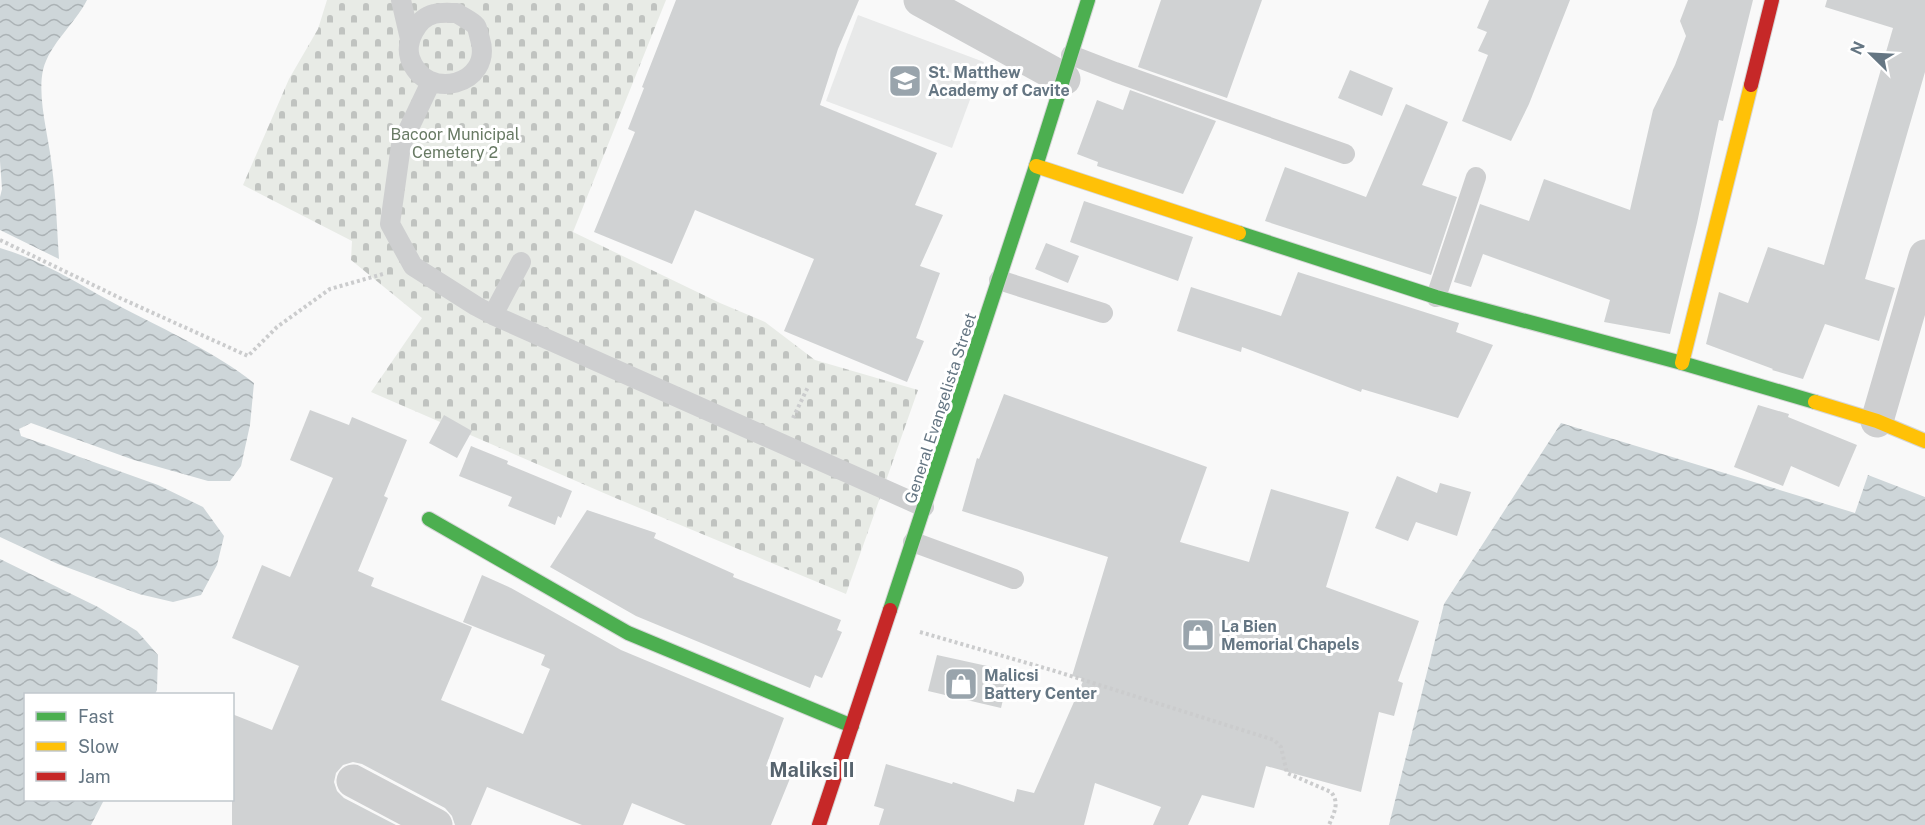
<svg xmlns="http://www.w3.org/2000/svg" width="1925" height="825" font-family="'Public Sans',sans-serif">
	<defs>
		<pattern id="cemetery-stones" width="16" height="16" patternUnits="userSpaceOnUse" patternTransform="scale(1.5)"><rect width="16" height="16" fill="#e8ebe6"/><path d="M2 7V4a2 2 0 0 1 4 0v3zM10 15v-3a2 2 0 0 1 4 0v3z" fill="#c0c3c0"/></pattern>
		<pattern id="water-waves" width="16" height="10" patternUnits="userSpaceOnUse" patternTransform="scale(1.5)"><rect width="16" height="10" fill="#ced6d9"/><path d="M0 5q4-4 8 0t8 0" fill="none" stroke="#abb2b5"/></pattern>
	</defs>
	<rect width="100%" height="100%" fill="#f9f9f9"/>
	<path fill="#e8e9e9" d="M858,15L984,62L952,148L826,101Z"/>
	<path fill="url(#cemetery-stones)" d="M327,0H666L573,232L720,303L765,322L815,360L918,390L846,594L613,497L371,392L422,318L351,260L352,241L243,185L289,79L318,29Z"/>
	<path fill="url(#water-waves)" d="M0,0H87C75,24 50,43 43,70C37,98 49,138 52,167C56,197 57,228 59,259L0,230V197L2,189L0,161Z
		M0,248C43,260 83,287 123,308C167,331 215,352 254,383L250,425L241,466L230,481H208L134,460L31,423L19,429L21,436L158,485L203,507L224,536L217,565L201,595L173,602L139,594L58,564L0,537Z
		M1561,423L1855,513L1868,475L1925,497V825H1389L1444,604Z
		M0,559L98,607L137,631L158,655L157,690L155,694H26V800H104L91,825H0Z"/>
	<path fill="#d0d2d3" d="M676,0H859L838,49L820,105L937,153L915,205L943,215L920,266L940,273L916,338L924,341L907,382L784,331L814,259L695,210L672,264L594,232L635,132L628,129L644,88L642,87Z
		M1161,0H1262L1227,98L1138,67Z
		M1489,0H1570L1529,104L1511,141L1462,121L1488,55L1478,51L1487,32L1477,28Z
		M1688,0H1753L1723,121L1719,120L1697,223L1670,334L1604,322L1610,300L1483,254L1471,287L1454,282L1480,204L1529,221L1544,179L1630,210L1653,110L1675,65L1686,36L1680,21Z
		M1827,0H1925V72L1865,279L1895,288L1879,341L1825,324L1803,379L1772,370L1773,369L1706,344L1719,292L1748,303L1768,247L1824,265L1893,28L1825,7Z
		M1350,70L1393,88L1382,116L1338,98Z
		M1130,90L1216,121L1183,194L1097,166L1098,162L1077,154L1097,100L1123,110Z
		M1406,104L1448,122L1422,185L1457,197L1431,275L1265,221L1285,167L1366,197Z
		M1084,201L1193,237L1178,281L1070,242Z
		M1046,243L1079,256L1068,283L1035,269Z
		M1298,272L1459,323L1456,332L1493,345L1458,418L1362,389L1361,392L1242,347L1241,352L1177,331L1191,287L1281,316Z
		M1004,394L1207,467L1180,542L1249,562L1271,489L1349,512L1326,587L1419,621L1398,681L1403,683L1394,716L1379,712L1361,792L1266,766L1254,808L1202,795L1188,825H1153L1161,807L1095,783L1084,825H879L884,809L874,806L886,764L952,784L953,782L1014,802L1017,789L1034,793L1084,679L1072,676L1108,557L962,511L977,458L979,459Z
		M1758,405L1789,414L1788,417L1857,445L1839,487L1791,466L1783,486L1734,467Z
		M310,410L349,425L352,417L407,440L384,496L388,498L358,571L374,578L371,586L472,627L441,700L523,734L550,669L541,665L545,655L463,622L482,575L511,588L621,650L784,718L766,766L791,776L771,825H686L632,803L623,825H582L487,787L471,825H455L452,816L445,808L362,764L353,762L343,765L336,773L334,782L337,791L344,798L396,825H232V714L272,730L299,666L232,638L262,565L290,577L333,478L290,460Z
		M444,415L472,431L457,458L429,443Z
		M471,446L508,461L507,464L572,491L561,518L558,516L555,525L508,506L512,497L459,476Z
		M1397,476L1437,493L1440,483L1471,492L1457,536L1416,522L1408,541L1375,528Z
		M587,510L656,533L654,538L734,574L733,577L841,620L837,630L842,632L822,678L815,675L810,688L636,616L550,567Z
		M937,655L1010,671L1001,708L928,691Z"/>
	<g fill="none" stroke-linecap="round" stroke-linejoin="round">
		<defs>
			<path id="fast" d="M1239,233L1436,297L1682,363L1815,402
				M429,519L628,633L852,726
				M890,610L1036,166L1088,0"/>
			<path id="slow" d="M1036,166L1239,233
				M1682,363L1751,85
				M1815,402L1877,421L1925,441"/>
			<path id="jam" d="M1751,85L1772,0
				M819,825L890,610"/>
		</defs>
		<use href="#fast" stroke="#d5d6d7" stroke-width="16"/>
		<use href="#slow" stroke="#d5d6d7" stroke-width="16"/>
		<use href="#jam" stroke="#d5d6d7" stroke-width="16"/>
		<path stroke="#cbcccd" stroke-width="4" stroke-dasharray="3 3" stroke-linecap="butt" d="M0,240L120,298L248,356L277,327L330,289L383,274
			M793,418L808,387
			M920,632L1055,671L1274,740L1281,747L1287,773L1331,792C1340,803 1334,813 1329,825"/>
		<path stroke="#cecfd0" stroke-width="20" d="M401,0L410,39
			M457,13C462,17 472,21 476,26C478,29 479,36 480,39C494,85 425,103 410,58C405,42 417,18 434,14C441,12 450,13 457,13Z
			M1071,55L1115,72L1345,154
			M431,82L401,145L390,224L413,266L476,306L493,315L924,507
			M999,280L1103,313
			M1436,297L1476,177
			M493,315L521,262
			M913,542L1014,579"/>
		<path stroke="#cecfd0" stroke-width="33" d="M920,0L1064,79
			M1877,421L1925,256
			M353,781L436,825"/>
		<use href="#fast" stroke="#4caf50" stroke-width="14"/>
		<use href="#slow" stroke="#ffc107" stroke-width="14"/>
		<use href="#jam" stroke="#c62828" stroke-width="14"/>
	</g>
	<defs>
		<symbol id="school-square" viewBox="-11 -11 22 22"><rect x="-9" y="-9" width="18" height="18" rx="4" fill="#99a4ac" stroke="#fff"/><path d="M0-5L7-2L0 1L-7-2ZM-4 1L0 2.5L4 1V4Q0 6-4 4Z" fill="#fff"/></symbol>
		<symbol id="shop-square" viewBox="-11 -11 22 22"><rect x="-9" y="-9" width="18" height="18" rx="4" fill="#99a4ac" stroke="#fff"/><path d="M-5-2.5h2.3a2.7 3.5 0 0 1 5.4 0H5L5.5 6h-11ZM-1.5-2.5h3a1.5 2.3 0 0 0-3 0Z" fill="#fff"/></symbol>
	</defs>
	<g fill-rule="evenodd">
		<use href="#school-square" x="886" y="62" width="38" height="38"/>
		<use href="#shop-square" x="1179" y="616" width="38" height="38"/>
		<use href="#shop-square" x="942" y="665" width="38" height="38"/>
	</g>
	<g text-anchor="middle" stroke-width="6" stroke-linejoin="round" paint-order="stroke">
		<g font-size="16" font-weight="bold" fill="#657683" stroke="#fff" text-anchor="start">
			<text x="928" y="78">St. Matthew<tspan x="928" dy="18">Academy of Cavite</tspan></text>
			<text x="1221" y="632">La Bien<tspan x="1221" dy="18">Memorial Chapels</tspan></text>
			<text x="984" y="681">Malicsi<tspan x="984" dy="18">Battery Center</tspan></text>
		</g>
		<g font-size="16" fill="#687a64" stroke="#fff">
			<text x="455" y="140">Bacoor Municipal<tspan x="455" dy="18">Cemetery 2</tspan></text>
		</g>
		<g font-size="16" fill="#657683" stroke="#fff">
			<text transform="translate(940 408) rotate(-72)" y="6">General Evangelista Street</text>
		</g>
		<g font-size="20" font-weight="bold" fill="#57646e" stroke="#fff">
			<text x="812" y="777">Maliksi II</text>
		</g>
	</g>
	<rect x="24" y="693" width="210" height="108" fill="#ffffff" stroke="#c1c8cd" stroke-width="1.5"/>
	<rect x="36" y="712" width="30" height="9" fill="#4caf50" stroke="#c1c8cd" stroke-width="1.5"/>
	<text x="78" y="723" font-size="18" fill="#657683">Fast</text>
	<rect x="36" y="742" width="30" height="9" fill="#ffc107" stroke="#c1c8cd" stroke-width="1.5"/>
	<text x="78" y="753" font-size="18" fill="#657683">Slow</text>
	<rect x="36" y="772" width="30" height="9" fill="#c62828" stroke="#c1c8cd" stroke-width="1.5"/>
	<text x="78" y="783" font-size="18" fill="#657683">Jam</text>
	<g transform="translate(1871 54) rotate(294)" stroke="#ffffff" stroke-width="4.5" paint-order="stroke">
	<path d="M0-4.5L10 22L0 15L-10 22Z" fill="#657683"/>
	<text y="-9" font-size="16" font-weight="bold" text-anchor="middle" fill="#657683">N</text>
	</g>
</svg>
